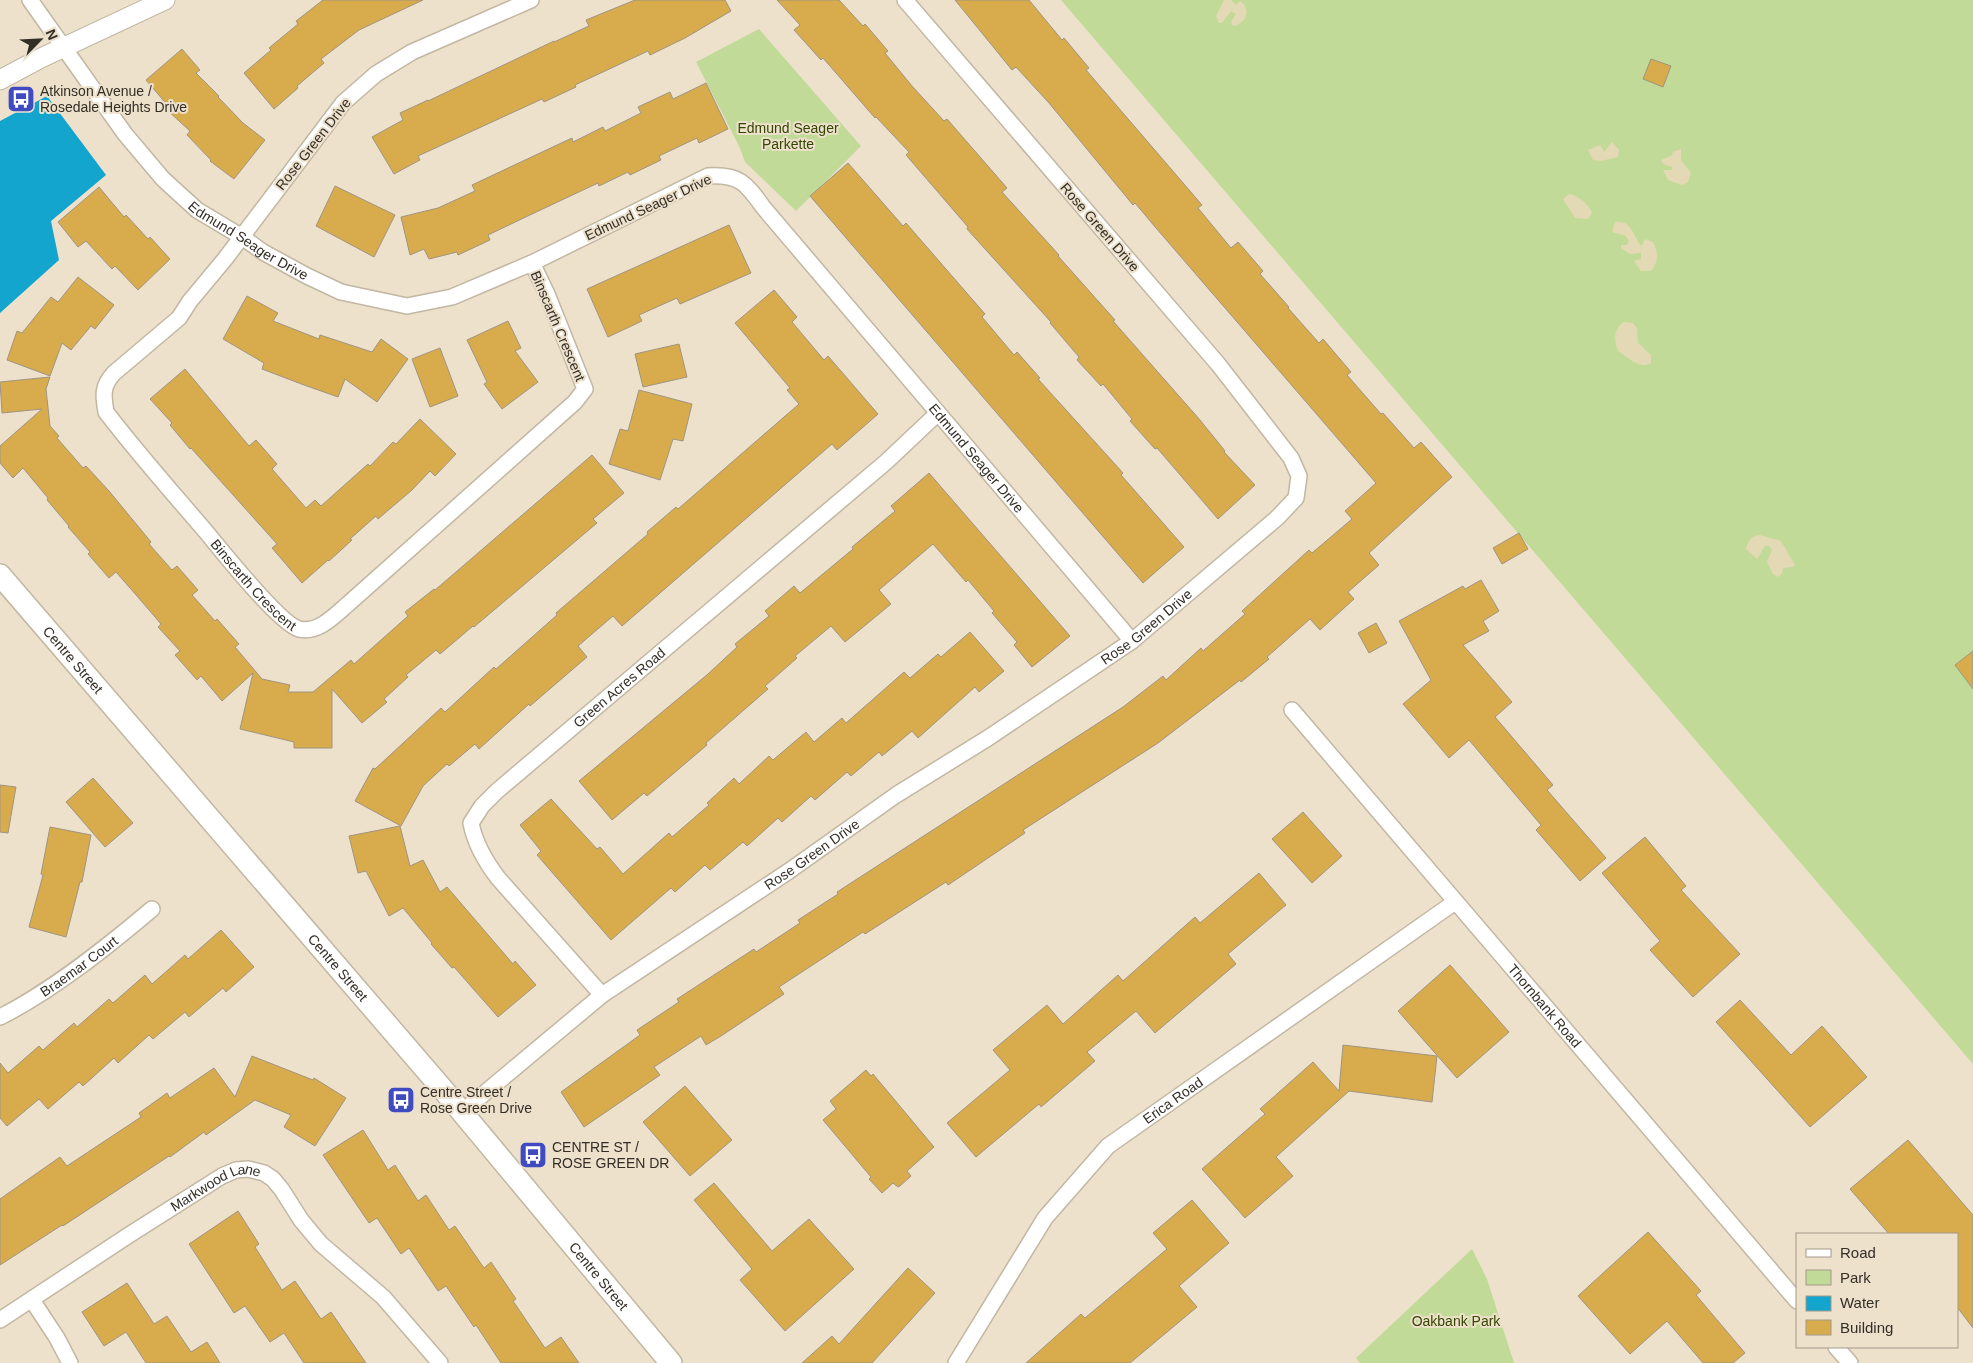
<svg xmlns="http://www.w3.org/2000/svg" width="1973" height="1363" font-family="Helvetica,sans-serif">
	<rect width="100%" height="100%" fill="#ede1cc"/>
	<path fill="#c2da98" d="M1061,0H1973V1064Z
		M759,29L861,146L796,211L745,162L740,148L696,62Z
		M1472,1249L1487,1279L1514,1363H1360L1356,1358Z"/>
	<path fill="#e3d9b4" d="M1224,0H1231L1236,5L1240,1C1252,9 1246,24 1233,26L1231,22L1236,14L1231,11L1222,23H1219L1216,16Z
		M1612,142L1619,150L1618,157L1601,161L1593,160L1588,150L1600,145L1604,152Z
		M1681,149V160L1691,173L1688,182L1682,185L1668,180L1663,170H1672V167L1663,164L1661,160L1671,156L1673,152Z
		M1569,194C1577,194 1590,206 1592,213L1588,219L1575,218L1563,199Z
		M1615,222C1630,219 1634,235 1640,245H1642L1645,239L1653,242C1658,252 1659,262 1651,271H1641L1634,261L1641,259V253L1630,254L1621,248V245H1627L1629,241L1626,236L1612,232Z
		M1624,322L1633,323L1637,328L1638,343L1651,355V363C1639,370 1628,357 1618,351C1614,340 1613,329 1624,322Z
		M1760,535L1781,541L1795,565L1793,567L1783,568L1782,574L1778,577L1773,574L1767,562L1772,550L1769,546H1765L1757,559L1746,549C1748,541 1751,536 1760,535Z"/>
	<path fill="#13a5ce" d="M47,96L106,175L51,221L59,260L0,313V121Z"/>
	<path fill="#d8ab4c" stroke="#9f9581" d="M323,0H423L359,30L321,59L324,63L297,86L298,88L274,109L244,73L271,50L269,48L298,24L296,21Z
		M635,0H725L731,11L685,38L650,55L648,51L575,85L576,87L544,102L542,99L418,156L420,160L394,174L372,137L403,120L400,113L428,100V101L554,41V42L589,26L586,20Z
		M777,0H839L863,26L865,24L888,51L885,53L912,86L944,121L947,119L1007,188L1002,192L1059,255L1058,256L1115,320L1113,321L1200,420L1225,451L1224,452L1255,485L1218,519L1157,448L1155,449L1130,421L1132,419L1103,384L1101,386L1077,360L1079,357L1050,323L1051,322L967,229L968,227L906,155L909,152L876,117L875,118L823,58L821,60L794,30L800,25Z
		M955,0H1029L1062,40L1064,38L1089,68L1086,70L1202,205L1198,208L1231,248L1238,242L1263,271L1260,274L1289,307L1288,308L1319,343L1323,339L1351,372L1347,375L1381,414L1383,413L1414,448L1421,442L1452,477L1369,553L1379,565L1348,592L1354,599L1320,630L1310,619L1267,657L1269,659L1241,682L1240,680L1158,743L1023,830L1025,833L948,885L946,882L865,934L863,932L779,987L784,994L721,1036L706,1045L701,1036L654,1067L660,1075L584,1127L561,1092L640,1035L637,1030L679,1002L677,999L754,949L756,952L800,923L798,920L838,894L837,892L1123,707L1163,676L1166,680L1201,648L1203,651L1245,614L1242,611L1309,550L1312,553L1352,519L1345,511L1376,483L1156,228L1135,203L1133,205L1049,103L1016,67L1012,70Z
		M182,49L200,70L196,73L219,96L218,97L243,123L265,140L234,179L210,161L211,160L187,135L190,131L167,110L169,107L146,80Z
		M1651,59L1671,66L1663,87L1643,79Z
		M706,83L728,129L699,143L697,138L659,156L661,160L630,175L628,172L599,186L598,183L532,214L488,235L490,240L458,255L457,252L429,259L424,249L410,255L401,217L438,208L475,191L472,185L540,153L572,138L573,142L603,127L605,131L641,113L638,107L670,92L673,99Z
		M848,163L903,226L906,223L985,314L982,317L1014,355L1017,352L1040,378L1038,379L1123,473L1121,475L1184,547L1143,583L810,196Z
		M335,186L395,215L374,257L316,226Z
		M99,187L124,217L126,215L148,239L150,237L170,259L138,290L115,266L112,269L86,241L78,247L58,222Z
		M729,225L751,273L680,304L677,298L639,315L642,321L608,337L587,289Z
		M78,277L114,305L95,329L91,326L71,350L62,343L50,376L7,360L17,331L22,333L51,297L58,302Z
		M774,290L797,317L792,322L824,360L828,356L878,414L837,450L832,444L622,626L613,616L578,646L587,657L530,706L529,704L479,749L475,744L449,766L447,764L423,786L401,826L355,801L373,768L375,769L441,708L445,712L494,667L496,669L557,615L556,613L648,534L647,532L676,507L678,509L799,404L787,390L790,388L735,323Z
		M247,296L278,313L273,321L319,339L320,335L372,352L381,339L408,359L377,402L345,379L338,397L304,385L262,369L264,363L223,339Z
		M508,321L521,348L515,351L538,382L502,409L484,384L487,382L467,340Z
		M679,344L687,377L643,387L635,354Z
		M440,348L458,396L430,407L412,359Z
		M185,369L249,446L256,440L277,464L272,469L306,508L315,500L321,506L368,464L370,466L393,442L396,444L420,419L456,454L435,476L430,471L412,490L378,519L376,516L350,539L352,540L329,561L328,560L302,583L272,548L277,544L191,448L190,449L170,425L172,423L150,399Z
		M50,377L46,389L50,426L59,436L57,438L83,468L86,466L109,491L151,542L149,544L172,570L177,566L198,590L192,595L215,621L217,619L239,644L235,647L262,679L290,685L288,692H313L351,660L354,664L408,616L405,612L434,589L435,590L592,455L624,493L593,519L597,523L474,627L473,626L440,654L436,650L406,675L408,677L384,699L387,702L362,723L332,689V748H294V742L240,729L253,673L222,701L201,676L197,680L175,655L180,651L158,627L161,624L137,596L116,572L109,578L88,554L90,552L68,527L69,526L47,500L48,498L23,468L13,478L0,463V446L42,409L2,413L0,382Z
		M639,390L692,404L683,441L673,439L660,480L609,464L620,429L628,431Z
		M929,473L1070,636L1032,667L1014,645L1017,642L992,613L994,611L968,580L966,582L933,544L879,590L891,604L845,642L831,626L795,656L797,658L765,686L768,689L706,743L707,745L647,796L644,793L612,820L579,781L708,674L737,647L735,644L769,616L765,611L794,586L800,593L853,549L852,547L895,511L891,506Z
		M1519,533L1528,549L1502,564L1493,548Z
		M1481,580L1499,611L1483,621L1489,631L1463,645L1512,702L1495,717L1553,785L1547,790L1606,858L1580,881L1536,830L1541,825L1469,740L1449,758L1403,704L1431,680L1399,621L1463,586L1465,589Z
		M1376,623L1387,643L1369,653L1358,633Z
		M970,632L1004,671L979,692L975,687L918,738L912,731L882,756L879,752L851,776L847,772L815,800L811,796L782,822L778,818L747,846L743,842L710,870L705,865L675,892L671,888L611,940L537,855L541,851L520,825L551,799L597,849L600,847L623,874L669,833L672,837L709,805L707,803L734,778L739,784L769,756L773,760L806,732L814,742L842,718L846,723L904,672L910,678L938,654L941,657Z
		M1973,651V689L1955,665Z
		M93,778L133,823L105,847L66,802Z
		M0,785L16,787L8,833L0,832Z
		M1303,812L1342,856L1312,883L1272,839Z
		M400,826L410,866L423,860L440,892L447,887L513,964L515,961L536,985L498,1017L454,967L452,968L431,944L432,943L403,908L389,916L366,871L358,873L349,836Z
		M50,827L91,835L82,882H80L66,937L29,927L43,875L41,874Z
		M1645,837L1686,886L1681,890L1740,954L1693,997L1650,950L1660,941L1602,873Z
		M1259,873L1286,905L1228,954L1236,964L1155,1033L1136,1011L1087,1052L1095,1061L1041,1107L1039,1104L976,1157L947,1123L1010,1070L993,1050L1047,1005L1063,1024L1118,975L1123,981L1195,917L1200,923Z
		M221,930L254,967L226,992L223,988L189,1017L185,1012L153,1039L149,1035L118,1063L114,1058L83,1086L79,1082L48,1109L39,1099L7,1126L0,1118V1063L8,1073L39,1046L43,1050L74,1023L77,1027L109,999L113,1003L145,975L152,984L185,955L188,959Z
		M1450,965L1509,1032L1457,1078L1398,1011Z
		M1740,1000L1791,1055L1822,1026L1867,1077L1810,1127L1716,1022Z
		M1343,1045L1437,1056L1432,1102L1349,1091L1276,1157L1293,1176L1245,1218L1202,1169L1265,1114L1260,1109L1313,1062L1339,1091Z
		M252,1056L313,1080L314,1078L346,1098L315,1146L284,1127L291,1115L255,1100L206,1135L204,1132L170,1157L169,1156L63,1226L62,1225L0,1265V1199L60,1157L67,1166L141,1117L139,1113L167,1093L170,1098L214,1068L235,1097Z
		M866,1070L871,1076L873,1074L934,1147L907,1171L911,1176L900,1186L898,1187L893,1183L882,1193L869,1179L871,1177L823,1120L836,1109L830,1101Z
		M685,1086L732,1140L690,1176L643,1122Z
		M363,1130L388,1170L395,1165L418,1201L426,1195L449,1230L455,1226L484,1268L491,1262L516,1299L513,1301L545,1348L561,1337L579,1363H501L476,1325L474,1327L446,1286L438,1291L409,1248L401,1254L377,1218L369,1223L323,1155Z
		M1908,1140L1973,1215V1328L1957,1307V1234H1889L1850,1189Z
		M714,1183L772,1251L809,1219L854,1269L785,1331L740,1280L752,1269L694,1200Z
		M1192,1200L1229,1243L1179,1286L1197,1307L1130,1363H1026L1081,1314L1085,1318L1167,1249L1153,1233Z
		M238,1211L259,1244L255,1247L282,1290L295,1281L321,1319L331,1312L366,1363H304L284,1333L270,1342L245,1306L234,1313L189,1244Z
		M1648,1232L1701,1291L1696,1295L1745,1353L1733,1363H1703L1667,1321L1630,1354L1578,1296Z
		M908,1268L935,1293L872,1363H802L832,1336L839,1344Z
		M127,1283L154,1324L167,1316L191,1352L207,1342L220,1363H146L126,1332L104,1346L82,1312Z"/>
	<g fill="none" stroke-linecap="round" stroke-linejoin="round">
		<defs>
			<g id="minor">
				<path id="s1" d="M30,0L125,134L163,179L197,210L242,237L263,252L307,276L341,292L407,306L452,297L532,263L708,176C739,174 746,183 763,207L1132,641"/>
				<path id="s2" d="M531,0L412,52L376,74L343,103L225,259L190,301L179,318L114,373C102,386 103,395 106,412C138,454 173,493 207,533C222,551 280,624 299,629C318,634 335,615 348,604L575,402L585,389L547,294L532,263"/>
				<path id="s3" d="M1292,710L1797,1301"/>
				<path id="s4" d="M602,995L498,878C485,861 475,844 471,823L482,806L497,791L886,462L938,413"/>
				<path id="s5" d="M0,1017C52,991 107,947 152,909"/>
				<path id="s6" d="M462,1112L602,995L789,871L896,795L988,738L1132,641L1277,518L1296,498L1299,476L1291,458L1218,364L905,0"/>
				<path d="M32,1300L57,1338L70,1363"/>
				<path id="s7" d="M0,1320L129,1235L222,1176L236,1170L248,1169L264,1173L273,1179L282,1190L301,1220L321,1244L383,1297L440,1363"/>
				<path d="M1836,1347L1850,1363"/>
				<path id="s8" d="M956,1363L1045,1218L1108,1146L1455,902"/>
			</g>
			<path id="tertiary" d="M0,80L41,58L165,0"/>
			<g id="secondary">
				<path id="s9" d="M0,575L446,1093L671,1363"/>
			</g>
		</defs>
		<use href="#minor" stroke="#c2b7a2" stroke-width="18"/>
		<use href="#tertiary" stroke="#c2b7a2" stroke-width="21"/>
		<use href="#secondary" stroke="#c2b7a2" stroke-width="24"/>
		<use href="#minor" stroke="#fff" stroke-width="15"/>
		<use href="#tertiary" stroke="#fff" stroke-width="19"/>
		<use href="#secondary" stroke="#fff" stroke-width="21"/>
	</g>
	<defs>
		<symbol id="bus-square" viewBox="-11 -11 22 22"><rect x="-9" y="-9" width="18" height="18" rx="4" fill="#3f4bbf" stroke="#ede1cc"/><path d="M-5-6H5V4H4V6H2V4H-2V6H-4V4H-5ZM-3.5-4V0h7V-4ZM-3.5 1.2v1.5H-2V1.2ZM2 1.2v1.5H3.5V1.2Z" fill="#fff"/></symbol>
	</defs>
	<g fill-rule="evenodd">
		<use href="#bus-square" x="5" y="83" width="32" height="32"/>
		<use href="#bus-square" x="385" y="1084" width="32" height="32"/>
		<use href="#bus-square" x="517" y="1139" width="32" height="32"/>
	</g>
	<g text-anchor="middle" stroke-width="4" stroke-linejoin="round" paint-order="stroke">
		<g font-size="14" fill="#332e26" stroke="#ede1cc" text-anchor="start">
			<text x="40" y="96">Atkinson Avenue /<tspan x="40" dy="16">Rosedale Heights Drive</tspan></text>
			<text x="420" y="1097">Centre Street /<tspan x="420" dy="16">Rose Green Drive</tspan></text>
			<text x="552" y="1152">CENTRE ST /<tspan x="552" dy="16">ROSE GREEN DR</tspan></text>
		</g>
		<g font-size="14" fill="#344600" stroke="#ede1cc">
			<text x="788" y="133">Edmund Seager<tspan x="788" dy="16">Parkette</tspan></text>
			<text x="1456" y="1326">Oakbank Park</text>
		</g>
		<g font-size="14" fill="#332e26" stroke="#ede1cc">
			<text transform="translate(313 144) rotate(-52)" y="5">Rose Green Drive</text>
			<text transform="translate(648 207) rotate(-25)" y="5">Edmund Seager Drive</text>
			<text transform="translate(1100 227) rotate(49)" y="5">Rose Green Drive</text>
			<text dy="5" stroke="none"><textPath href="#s1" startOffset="329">Edmund Seager Drive</textPath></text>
			<text transform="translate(558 326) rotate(67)" y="5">Binscarth Crescent</text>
			<text dy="5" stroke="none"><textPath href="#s1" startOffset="1229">Edmund Seager Drive</textPath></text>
			<text dy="5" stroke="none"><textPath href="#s2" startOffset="841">Binscarth Crescent</textPath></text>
			<text dy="5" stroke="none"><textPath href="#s6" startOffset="840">Rose Green Drive</textPath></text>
			<text dy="5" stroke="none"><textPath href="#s9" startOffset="112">Centre Street</textPath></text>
			<text dy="5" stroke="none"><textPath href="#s4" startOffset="420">Green Acres Road</textPath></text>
			<text dy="5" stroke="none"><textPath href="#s6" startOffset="435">Rose Green Drive</textPath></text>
			<text dy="5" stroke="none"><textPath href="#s5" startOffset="94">Braemar Court</textPath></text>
			<text dy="5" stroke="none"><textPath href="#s9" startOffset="518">Centre Street</textPath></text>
			<text dy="5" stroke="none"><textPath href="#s3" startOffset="389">Thornbank Road</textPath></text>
			<text dy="5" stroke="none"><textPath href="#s8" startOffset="345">Erica Road</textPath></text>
			<text dy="5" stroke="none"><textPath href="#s7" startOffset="255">Markwood Lane</textPath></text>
			<text dy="5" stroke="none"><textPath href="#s9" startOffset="922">Centre Street</textPath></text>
		</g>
	</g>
	<rect x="1796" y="1233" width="162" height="115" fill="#ede1cc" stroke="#a3998a"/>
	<rect x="1806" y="1249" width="25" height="8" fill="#ffffff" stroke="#a3998a"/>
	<text x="1840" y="1258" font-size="15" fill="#332e26">Road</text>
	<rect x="1806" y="1270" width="25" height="15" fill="#c2da98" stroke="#a3998a"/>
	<text x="1840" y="1283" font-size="15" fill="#332e26">Park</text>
	<rect x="1806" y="1296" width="25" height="15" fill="#13a5ce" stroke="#a3998a"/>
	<text x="1840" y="1308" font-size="15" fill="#332e26">Water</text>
	<rect x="1806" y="1320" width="25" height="15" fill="#d8ab4c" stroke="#a3998a"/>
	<text x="1840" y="1333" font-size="15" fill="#332e26">Building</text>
	<g transform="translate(40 40) rotate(66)" stroke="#ede1cc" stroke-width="4" paint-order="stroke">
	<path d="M0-4L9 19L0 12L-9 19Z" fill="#332e26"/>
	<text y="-8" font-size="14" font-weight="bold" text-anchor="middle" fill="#332e26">N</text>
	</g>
</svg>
